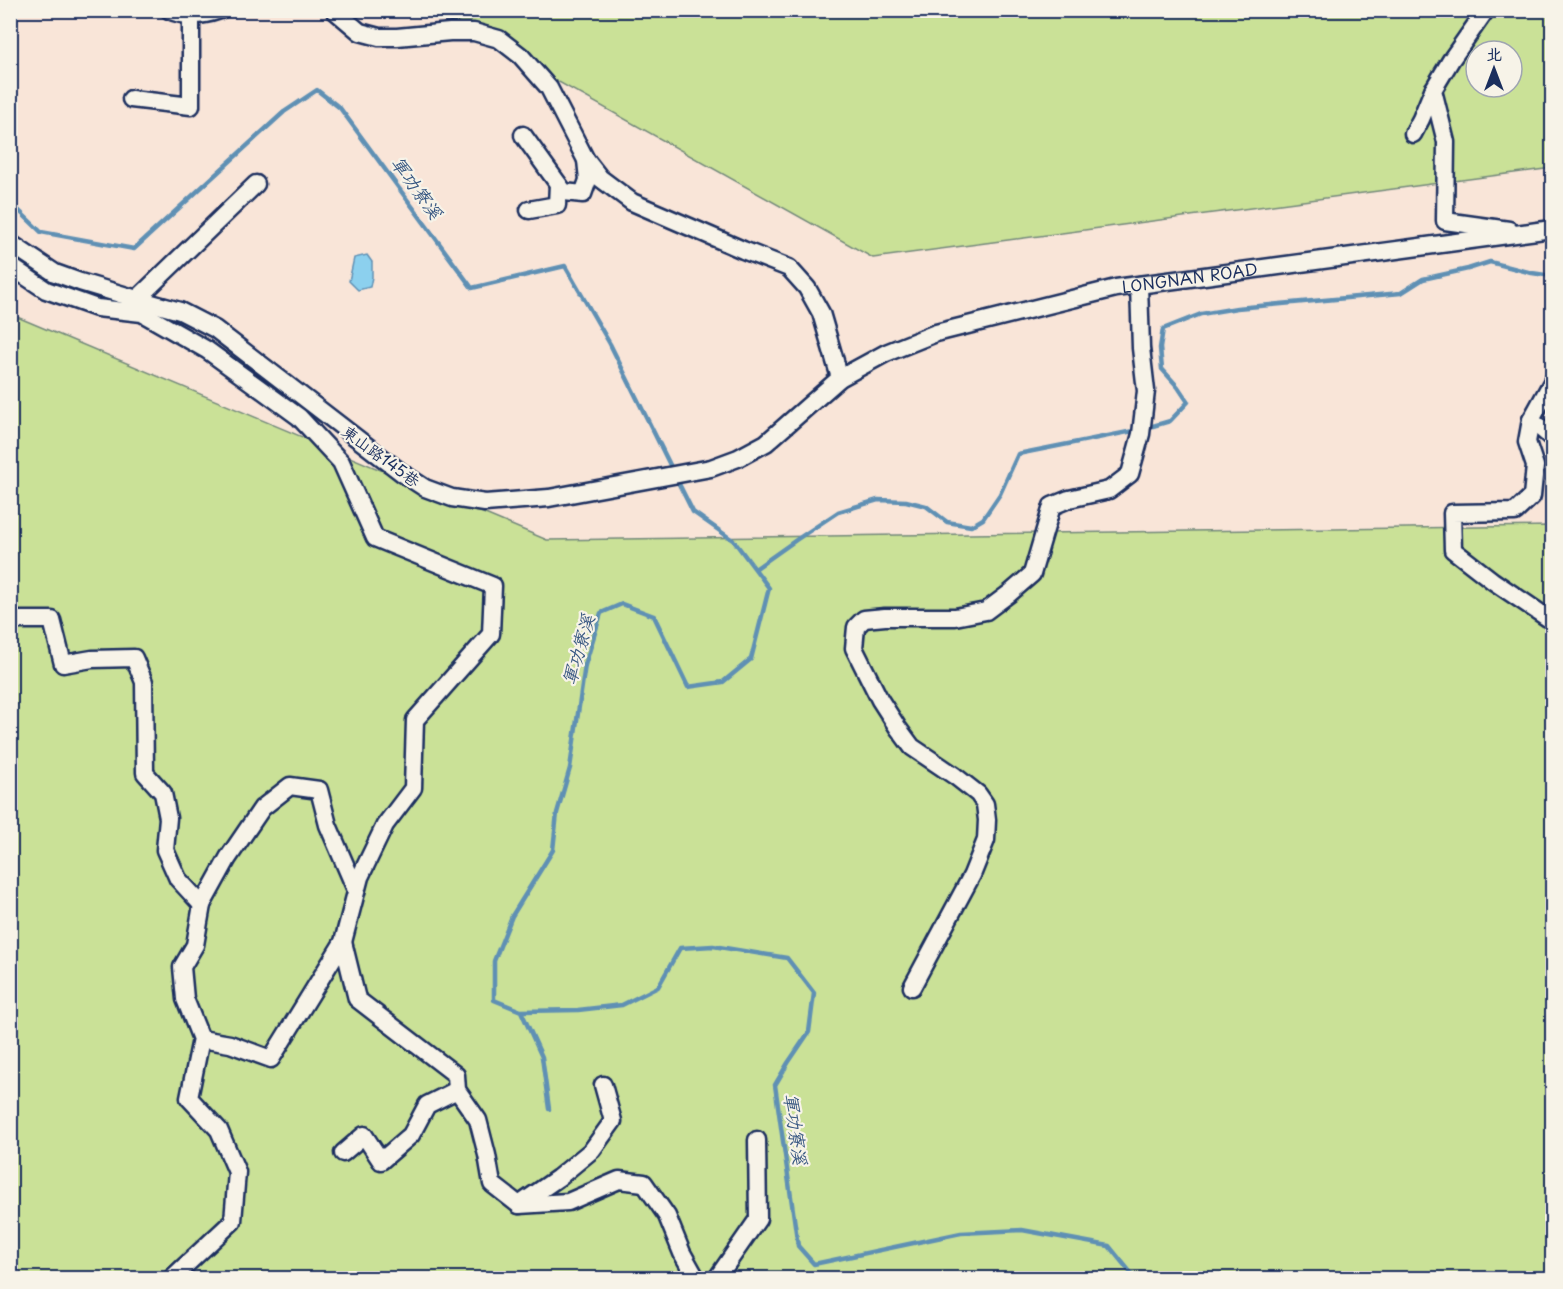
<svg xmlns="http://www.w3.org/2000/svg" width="1563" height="1289" font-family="'Playpen Sans','LXGW WenKai TC',sans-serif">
	<rect width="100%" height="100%" fill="#f9e5d8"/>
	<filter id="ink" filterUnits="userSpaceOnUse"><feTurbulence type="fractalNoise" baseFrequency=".0167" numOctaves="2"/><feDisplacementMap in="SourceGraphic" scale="12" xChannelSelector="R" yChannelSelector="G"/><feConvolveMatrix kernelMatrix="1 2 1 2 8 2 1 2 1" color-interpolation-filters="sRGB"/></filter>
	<g filter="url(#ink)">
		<path fill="#cae197" stroke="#72887a" stroke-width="1.5" fill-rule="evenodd" d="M432,11H1552V168L873,258ZM1476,51H1512V87H1476Z
			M10,314L547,540L1552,526V1278H11Z"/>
		<path fill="#8cd0ee" stroke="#5f90b4" stroke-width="1.5" d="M367,255L372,262V277L370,287L358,290L349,281L354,258Z"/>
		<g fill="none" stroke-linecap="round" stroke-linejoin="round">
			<path stroke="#5f90b4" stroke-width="4.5" d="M10,202L41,232L134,249L284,112L317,90L340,108L472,288L565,266L610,344L673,471
				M1146,428L1170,421L1188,402L1178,387L1162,369L1160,348L1163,329L1201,314L1237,308L1401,293L1423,279L1468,269L1490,262L1532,273L1552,276
				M676,478L693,512L734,541L769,588L751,659L723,682L688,687L654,616L622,604L601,613L585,665L570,768L557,813L553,850L512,916L494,961V1000L521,1011L578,1010L622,1005L658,987L680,948L713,946L787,958L814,993L809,1032L788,1063L775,1085L798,1246L814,1264L961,1233L1022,1230L1109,1246L1135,1278
				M755,569L796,540L838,512L878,500L906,501L926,506L947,522L971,526L983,519L1000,494L1018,454L1138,430
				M521,1011L542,1057L549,1109"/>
			<defs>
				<g id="minor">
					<path d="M169,10C186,18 203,16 220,10"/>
					<path d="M334,10L360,32L379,37H397L450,32H474L499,39L521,56L549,88L586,160L600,178L632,202L743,250L789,268L807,288L821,313L840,378"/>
					<path d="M1486,10L1451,60L1433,90L1446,142L1445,221L1509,230"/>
					<path d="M131,99L191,106V16"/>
					<path d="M1413,134L1421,119L1433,90"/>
					<path d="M523,135L564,192L583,194L588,180L586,160"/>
					<path d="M529,210L557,205L558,184"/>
					<path id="s1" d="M10,243L55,273L80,282L137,299L180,311L215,329L402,473L425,488L452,498L485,503L549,498L711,468L738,458L766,443L840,378L886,353L936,333L1116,288L1552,229"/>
					<path d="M10,266L46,290L97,308L142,313L207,350L299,417L341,462L375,538L493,586L491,634L415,720L413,788L385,825L360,877L343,942L271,1059L230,1044L201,1039L189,1098L219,1130L237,1172L233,1221L172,1278"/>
					<path d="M137,299L256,184"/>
					<path d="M1552,382L1531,420L1527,442L1535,466L1532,496L1515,512L1452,513L1453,550L1493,581L1552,621"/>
					<path d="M1531,420L1552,438"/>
					<path d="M10,624L17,620H52L63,664L92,659L134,658L144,682L145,773L163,793L168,818L165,850L178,879L202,905L228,858L262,808L290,786L319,790L328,825L356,890"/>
					<path d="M343,942L357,999L456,1075L457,1090L478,1120L487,1155L492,1184L519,1205L568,1202L619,1180L644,1183L667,1216L682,1253L696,1278"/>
					<path d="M912,987L972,875L986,840L987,820L985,804L978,794L955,776L912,747L898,728L880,700L854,648L856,627L864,619L885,617H955L986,611L1010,593L1032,574L1052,506L1069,499L1109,490L1130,474L1141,434L1146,391L1141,348L1139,285"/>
					<path d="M201,1039L185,999L182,967L195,945L202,905"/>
					<path d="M343,1153L364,1135L381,1161L411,1135L427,1105L457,1090"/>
					<path d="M519,1205L558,1178L592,1150L613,1121L603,1085"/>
					<path d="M717,1278L758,1219L757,1140"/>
				</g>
			</defs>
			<use href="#minor" stroke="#1b2f5e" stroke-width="21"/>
			<use href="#minor" stroke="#f7f3e8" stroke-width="16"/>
		</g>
	</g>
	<g text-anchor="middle" stroke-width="4.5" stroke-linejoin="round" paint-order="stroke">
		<g font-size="16" fill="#1b2f5e" stroke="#f7f3e8">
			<text dy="6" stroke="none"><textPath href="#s1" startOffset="1304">LONGNAN ROAD</textPath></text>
			<text transform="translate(381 456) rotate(36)" y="6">東山路145巷</text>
		</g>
		<g font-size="18" font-style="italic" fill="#375782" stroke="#f7f3e8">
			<text transform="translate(416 188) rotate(54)" y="6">軍功寮溪</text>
			<text transform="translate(579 650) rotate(-74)" y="6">軍功寮溪</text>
			<text transform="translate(795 1129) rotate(82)" y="6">軍功寮溪</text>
		</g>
	</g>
	<rect width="1563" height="1289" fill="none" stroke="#f7f3e8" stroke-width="36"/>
	<rect x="18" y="18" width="1527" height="1253" fill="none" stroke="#1b2f5e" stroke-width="2" filter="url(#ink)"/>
	<g transform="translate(1494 69)"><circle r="28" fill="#f7f3e8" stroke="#9fa5b1" stroke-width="1.5"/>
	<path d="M0-4.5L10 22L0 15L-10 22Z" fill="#1b2f5e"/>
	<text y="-9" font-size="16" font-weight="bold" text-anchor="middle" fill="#1b2f5e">北</text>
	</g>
</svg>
